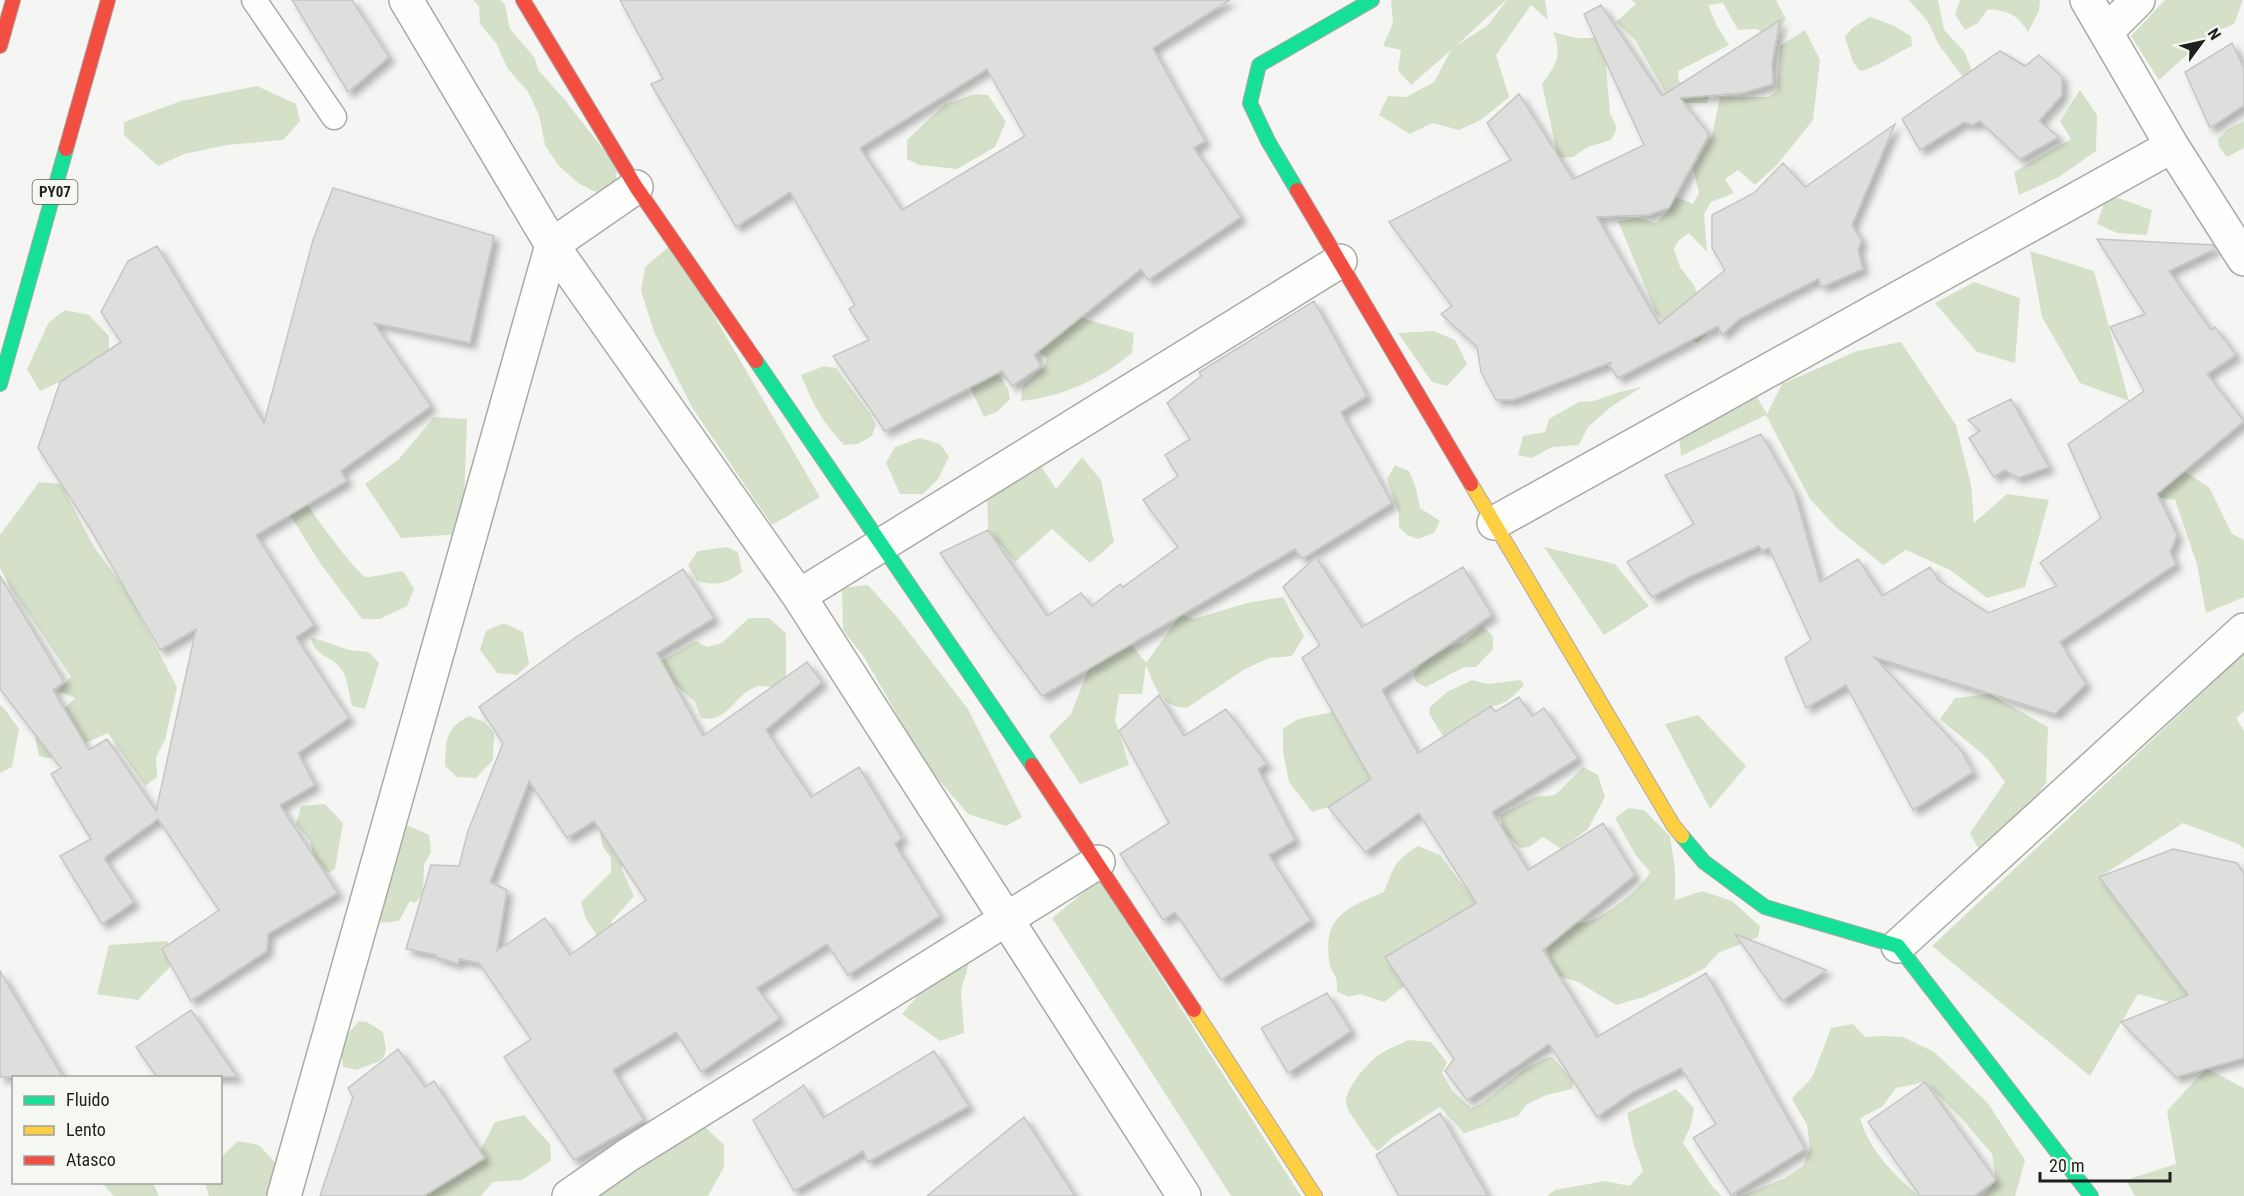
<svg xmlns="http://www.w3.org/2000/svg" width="2244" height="1196" font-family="'Roboto Condensed',sans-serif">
	<defs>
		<filter id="shadow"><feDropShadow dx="5.5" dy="5.5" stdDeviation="3" flood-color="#0004"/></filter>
	</defs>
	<rect width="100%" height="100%" fill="#f5f6f3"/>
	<path fill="#d5e0c9" d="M473,0H501L505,5L510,29L535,58L538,70L565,100L617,167L615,194L593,191L578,183L558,165L545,145L539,115L528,92L508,69L496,43L480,24L479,6Z
		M1391,0H1506L1457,45L1488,25L1507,0H1545L1548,20L1531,5L1496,55L1509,97L1481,120L1459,130L1432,123L1410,134L1379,115L1388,96L1406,97L1434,82L1451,50L1411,85L1398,70L1401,50L1383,46L1393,23Z
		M1631,0H1776L1786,19L1773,40L1757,29L1738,30L1723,3L1708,5L1717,26L1729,45L1678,71L1679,82H1698L1710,91L1707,103H1689L1670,100L1635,40L1616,22L1636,4Z
		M1909,0H1938L1944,30L1964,51L1977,83L1966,81L1939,45L1928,22Z
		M1960,0H2040L2039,11L2028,32C2017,14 2008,11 1988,9L1978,23L1965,30L1955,14Z
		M2165,0H2243L2234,24L2210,34L2159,80L2131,36Z
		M1870,17L1892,25L1911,36L1912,46C1900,51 1870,71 1860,71L1853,62L1845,37L1852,28Z
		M1805,30L1820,60L1813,120L1777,165L1755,185L1738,170L1725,179L1734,193L1711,202L1704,214L1707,252L1689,233L1678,241L1674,249L1680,267L1693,284L1710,317L1708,332L1698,343L1680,336L1656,313L1618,221L1638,218L1656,223L1668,211L1658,178L1674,196L1693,204L1699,193L1693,169L1712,136L1720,97H1768L1777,91L1780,46Z
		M1553,32L1576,38H1598L1605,55L1610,113L1617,128L1611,140L1588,147L1573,157L1558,158L1542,84C1556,65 1563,56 1553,32Z
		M257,86L296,104L300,121L283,140L227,145L184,154L158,166L124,135V122L181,101Z
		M2080,90L2097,115L2096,151L2059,177L2019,195L2014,172L2071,139L2060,121Z
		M974,94L988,95L1006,122L995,147L957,169L919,165L907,159V140L944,105Z
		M2244,121V148L2227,157L2219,147L2218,139L2228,129Z
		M2107,194L2152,210L2147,235L2117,233L2097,224Z
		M672,244L820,497L772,525L693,409L654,332L641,291L645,267Z
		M2030,251L2094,271L2129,401L2080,383L2042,317Z
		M1974,282L2020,298L2015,363L1977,352L1935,303Z
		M65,310L89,315L109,336V351L60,382L40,391L27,369L49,322Z
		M1071,315L1134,333L1132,353C1098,380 1066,396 1021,401L1023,385L1044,367L1047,358L1033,348Z
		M1434,331L1455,340L1467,364L1447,386L1432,382L1398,333Z
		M977,342L1008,389L1010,399L997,412L984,417L968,383Z
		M1901,342L1956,425L1971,485L1974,523L2007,494L2049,500L2025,587L1987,598L1950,570L1906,550L1883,565L1837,528L1810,499L1766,415L1681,456L1678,424L1751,387L1767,414L1782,384L1857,351Z
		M824,366L836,368L871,415L876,425L872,436L858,444L844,445C822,422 813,404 801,375Z
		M1642,387L1612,406L1588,427L1579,445L1552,447L1532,458L1518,455L1523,436L1545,432L1549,419L1579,402L1594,401L1623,391Z
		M434,417L467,419L463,534L401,538L365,484L398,460Z
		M920,438L940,444L949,457L938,479L923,494H900L886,463L895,447Z
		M2146,447L2209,487L2232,534L2244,540V597L2206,613L2197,564L2175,500L2128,493Z
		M1035,457L1056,489L1082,457L1101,480L1114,542L1090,563L1052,529L1015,562L988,530L987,478Z
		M1395,465L1409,471L1416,488L1420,508L1440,521L1434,533L1418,539L1407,535L1399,527V514L1387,479Z
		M39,482L61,484L94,547L126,590L177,687L165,740L156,757L157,777L145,786L108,733C98,738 86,742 76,747C62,756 57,761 39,756L35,737L75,698L58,691L71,677L9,585L0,568V535Z
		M275,491L306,502C312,513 357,574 366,577C368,578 396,572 403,571L414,589L407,606L380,619H362L320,563Z
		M727,547L738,552L742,572C726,584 716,586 697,581L688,565L698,551Z
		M1544,547L1615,564L1649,606L1604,635Z
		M868,585L897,617L968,709L1022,817L1006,826L968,814L926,765L864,657L843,630L842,588Z
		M1283,597L1304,636L1292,656L1269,658L1245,669L1187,708C1159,707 1155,686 1146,665L1142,694H1119L1115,719L1129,765L1080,784L1049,736L1071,714L1089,668L1131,644L1146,663L1181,614L1194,619L1247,603Z
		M749,618H769L786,633V684L779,690C774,689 769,686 764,686C737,685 731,725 701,718L695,702L676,685L656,695L642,672L696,641L707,647L722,643Z
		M504,623L523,632L529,664L517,675L497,673L480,650L486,631Z
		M1482,626L1493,636V649L1476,667H1464L1426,687L1416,682L1414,674L1421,663L1450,646L1464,642Z
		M311,637L349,650L369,652L379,663L365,709L352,706C349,695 348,681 343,672C335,656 313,657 311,637Z
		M2244,654V711L2236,718L2244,731V849L2238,844L2183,823L2100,877L2199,1010L2138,994L2090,1076L1932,946Z
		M1472,680L1487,684L1521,680L1524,685C1515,695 1505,706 1490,706L1443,736L1429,714L1430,707L1447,692Z
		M1990,694L2048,727L2046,783L1987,864L1970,833L2005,782L1987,758L1940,719L1955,698Z
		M0,705L4,708L19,729L12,767L0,773Z
		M1333,712L1372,780L1328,807L1312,812L1289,782L1283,752V729L1298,719Z
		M1698,715L1746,766L1710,809L1665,724Z
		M469,716L484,722L494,733L493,760L476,778L457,777L445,766C446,740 445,729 469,716Z
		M1583,767L1598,775L1605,797L1588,829L1561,849L1543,837L1529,847L1520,848L1504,832L1500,815L1535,797L1555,795Z
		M325,804L343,823L335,869L328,873L314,857L310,841L296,824L301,806Z
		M1629,808L1644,810L1670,836L1675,869V900L1702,891L1732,901L1760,926L1758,937L1718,953L1705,968L1688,977L1644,997L1616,1005L1578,982L1561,977L1551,964L1547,946L1568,921C1574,922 1580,924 1587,922C1605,917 1642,888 1650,872L1636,856L1615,818Z
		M409,826L429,835L431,852L424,865L423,894L415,903L410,901L399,921L381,923L375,906L395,866V853L402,828Z
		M599,827L626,864L621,868L634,896L611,922L620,939L598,937L586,919L581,902L611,872V858L603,847Z
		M1418,846L1440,855L1476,903L1405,986L1384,1002L1360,994L1349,997L1337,992C1337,988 1337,982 1336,978C1334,973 1331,970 1330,965C1321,917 1346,908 1384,892C1394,867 1394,861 1418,846Z
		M1099,880L1301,1196H1231L1052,918Z
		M966,939L972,953L961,990L964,1033L940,1041L902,1014Z
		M168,941L170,967L138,1000L97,994L109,945Z
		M359,1021L367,1022L383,1032L386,1049L384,1057L380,1061L356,1070L343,1067C339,1044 344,1038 359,1021Z
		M1853,1024L1865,1037L1883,1036L1903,1037L1934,1052L1987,1102L2025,1160L2015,1196H1983L1996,1180L1992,1154L1962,1119L1925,1082L1896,1088L1882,1107L1860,1118C1869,1150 1894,1175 1919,1196H1742L1785,1178L1803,1166L1810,1148L1807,1125L1792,1099C1797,1091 1811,1082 1814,1073C1819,1058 1826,1043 1831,1028Z
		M1409,1040L1431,1042L1447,1062L1442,1073L1452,1090L1471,1108L1482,1103L1525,1069L1548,1057H1552L1574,1081L1572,1089L1546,1095L1526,1105L1518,1116L1464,1133L1440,1107L1393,1137L1378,1151L1372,1146C1365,1133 1353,1120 1347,1107C1341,1093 1366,1065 1376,1057C1386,1049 1398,1045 1409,1040Z
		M2206,1068L2244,1088V1196H2135L2126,1180L2176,1164L2167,1111Z
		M1676,1089L1694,1108L1691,1125L1683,1143L1712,1186L1722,1196H1547L1555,1190L1605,1181L1630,1186L1643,1171L1634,1146L1627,1113Z
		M524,1115L550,1144L551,1161L522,1180L493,1182L481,1196H422L480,1151L495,1122Z
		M705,1127L724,1145V1167L708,1196H587L692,1128Z
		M238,1141L259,1145L277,1165L278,1196H209L205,1183L220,1182L221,1157Z
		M102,1183H153L159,1196H114Z"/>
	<path fill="#dededc" stroke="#c5c6c4" stroke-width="1.5" fill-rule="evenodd" filter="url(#shadow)" d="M292,0H352L389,57L348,92Z
		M620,0H1230L1153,48L1205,141L1194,148L1241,217L1148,280L1141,269L1034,355L1041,366L1012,386L1002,371L885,431L833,356L869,340L849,309L855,305L790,192L736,227L651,84L663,79ZM987,69L1025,136L902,210L860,148Z
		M1601,5L1662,96L1780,20L1772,63L1773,84L1743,93L1680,98L1709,134L1669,208L1648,215L1597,217L1659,324L1725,270L1712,248V215L1754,193L1783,163L1805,187L1895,124L1852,225L1862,241L1858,249L1863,269L1822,287L1818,279L1739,319L1722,335L1718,326L1618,378L1609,365L1612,362L1513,400H1496L1481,372L1477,347L1441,314L1452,306L1389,222L1511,160L1487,123L1519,94L1573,179L1644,145L1584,14Z
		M2232,43L2244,68V105L2210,128L2185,72Z
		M2000,51L2025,66L2039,55L2062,77V95L2039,121L2059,137L2020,159L1980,121L1972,125L1964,122L1920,150L1902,119Z
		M333,188L494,236L470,343L374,323L431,406L341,471L347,481L256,535L314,625L296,637L349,718L298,753L315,785L280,805L338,893L268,934L267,951L191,1001L162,949L219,910L158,819L104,858L134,902L102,924L60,856L91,839L51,774L61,768L0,689V576L64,682L53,690L89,750L107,739L156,811L196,629L160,650L91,530L38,448L60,382L121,342L101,312L128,261L157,246L264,423L313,240Z
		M2097,239L2213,245L2215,249L2169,271L2211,330L2215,327L2236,355L2207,374L2244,421L2157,494L2177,535L2170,552L2176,564L2060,642L2086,684L2055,714L1874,657L1961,750L1973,772L1913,810L1846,685L1806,708L1785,658L1811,640L1769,548L1762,551L1759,546L1689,577L1652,597L1627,562L1694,524L1665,475L1761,434L1794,491L1820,582L1858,559L1882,596L1930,567L1939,581L1988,613L2057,586L2040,563L2101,518L2068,444L2144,391L2110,327L2145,314Z
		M1314,301L1367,396L1341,412L1392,503L1302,559L1295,549L1042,696L994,631L940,553L988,530L1047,616L1081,593L1092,606L1120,584L1123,587L1178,547L1143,500L1178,476L1165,455L1190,439L1167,403L1201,376L1199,372Z
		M2011,399L2049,467L2018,478L2005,470L1994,477L1969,438L1980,431L1968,420Z
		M1316,557L1362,627L1463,567L1492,615L1382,690L1418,753L1491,706L1495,712L1519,697L1532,716L1544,708L1578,758L1492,812L1528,870L1603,823L1635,875L1543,950L1597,1037L1706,973L1805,1149L1731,1195L1693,1138L1716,1124L1681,1068L1633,1092L1597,1117L1549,1044L1467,1100L1445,1071L1454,1059L1385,957L1476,903L1419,813L1365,852L1328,807L1371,779L1302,658L1320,645L1283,587Z
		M683,569L714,618L657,653L703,736L807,662L822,682L766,730L811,797L859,767L902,838L895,844L940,916L848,975L827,944L757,988L780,1018L701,1072L676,1032L613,1070L644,1120L574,1160L504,1057L531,1039L479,963L459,959L458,964L436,957L437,955L406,949L431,865L459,866L468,831L503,743L479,707L576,637ZM529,781L567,838L594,821L646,900L570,955L545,918L497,951L507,890L490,882Z
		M1159,695L1184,736L1226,709L1267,764L1258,769L1295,840L1269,855L1311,920L1221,980L1175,912L1163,920L1120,854L1169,823L1119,731Z
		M2173,849L2237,863L2244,874V1058L2176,1077L2121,1022L2188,995L2099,877Z
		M1735,934L1826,970L1782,1001Z
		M0,971L63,1077H0Z
		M1327,993L1351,1031L1288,1073L1261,1028Z
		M191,1010L237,1077H157L136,1047Z
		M398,1049L425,1087L434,1081L485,1158L424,1196H320L353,1097L348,1088Z
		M934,1051L969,1106L868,1162L863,1151L794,1191L753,1120L804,1085L823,1118Z
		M1925,1082L1996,1180L1974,1196H1920L1868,1122Z
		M1440,1113L1488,1196H1399L1376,1155Z
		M1024,1117L1075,1196H927Z"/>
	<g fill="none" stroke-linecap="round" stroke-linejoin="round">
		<defs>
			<path id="lane" d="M254,0L334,117"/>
			<path id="street" d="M406,0L552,245L799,596L1184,1196
				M2087,0L2172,146L2244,259
				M2106,32L2138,0
				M1494,523L2172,146
				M799,596L1340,261
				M1898,946L2244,630
				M284,1196L552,245L636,187
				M569,1196L628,1155L1098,862"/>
			<path id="fast" d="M1297,190L1268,141L1250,103L1259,65L1372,0
				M756,361L1032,765
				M0,384L66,149
				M1682,836L1704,862L1765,907L1898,946L2091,1196"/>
			<path id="slow" d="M1471,484L1673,825L1682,836
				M1194,1010L1315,1196"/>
			<path id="jam" d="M523,0L636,187L756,361
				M0,46L13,0
				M66,149L108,0
				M1297,190L1471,484
				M1032,765L1194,1010"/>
		</defs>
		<use href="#lane" stroke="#a9aaa8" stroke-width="27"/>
		<use href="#street" stroke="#a9aaa8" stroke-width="36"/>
		<use href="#fast" stroke="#a9aaa8" stroke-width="16"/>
		<use href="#slow" stroke="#a9aaa8" stroke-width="16"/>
		<use href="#jam" stroke="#a9aaa8" stroke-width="16"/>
		<use href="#lane" stroke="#fefefd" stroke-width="24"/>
		<use href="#street" stroke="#fefefd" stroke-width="33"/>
		<use href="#fast" stroke="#16e098" stroke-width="14"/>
		<use href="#slow" stroke="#ffcf43" stroke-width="14"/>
		<use href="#jam" stroke="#f24e42" stroke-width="14"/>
	</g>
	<g text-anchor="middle" stroke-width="6" stroke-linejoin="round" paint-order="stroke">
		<rect fill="#f5f7f2" stroke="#5f605e" stroke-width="1.5" x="32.5" y="180" width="45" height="24" rx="4.5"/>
		<g font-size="15" font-weight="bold" fill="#1f201f">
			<text x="55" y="197">PY07</text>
		</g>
	</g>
	<rect x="12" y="1076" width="210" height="108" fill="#f5f7f2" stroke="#9fa19e" stroke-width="1.5"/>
	<rect x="24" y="1096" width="30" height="9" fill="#16e098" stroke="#9fa19e" stroke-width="1.5"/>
	<text x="66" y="1106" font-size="18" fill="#1f201f">Fluido</text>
	<rect x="24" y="1126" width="30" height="9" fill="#ffcf43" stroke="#9fa19e" stroke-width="1.5"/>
	<text x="66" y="1136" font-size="18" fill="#1f201f">Lento</text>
	<rect x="24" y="1156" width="30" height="9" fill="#f24e42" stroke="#9fa19e" stroke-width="1.5"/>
	<text x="66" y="1166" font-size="18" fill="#1f201f">Atasco</text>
	<g transform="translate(2202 42) rotate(57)" stroke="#f5f7f2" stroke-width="4.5" paint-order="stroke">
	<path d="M0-4.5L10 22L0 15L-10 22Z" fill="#1f201f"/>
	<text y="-9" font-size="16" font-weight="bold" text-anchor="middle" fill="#1f201f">N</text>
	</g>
	<path d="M2040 1172v9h130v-9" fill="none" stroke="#1f201f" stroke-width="3"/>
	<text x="2049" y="1172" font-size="18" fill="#1f201f" stroke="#f5f7f2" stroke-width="4.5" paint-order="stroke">20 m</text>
</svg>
